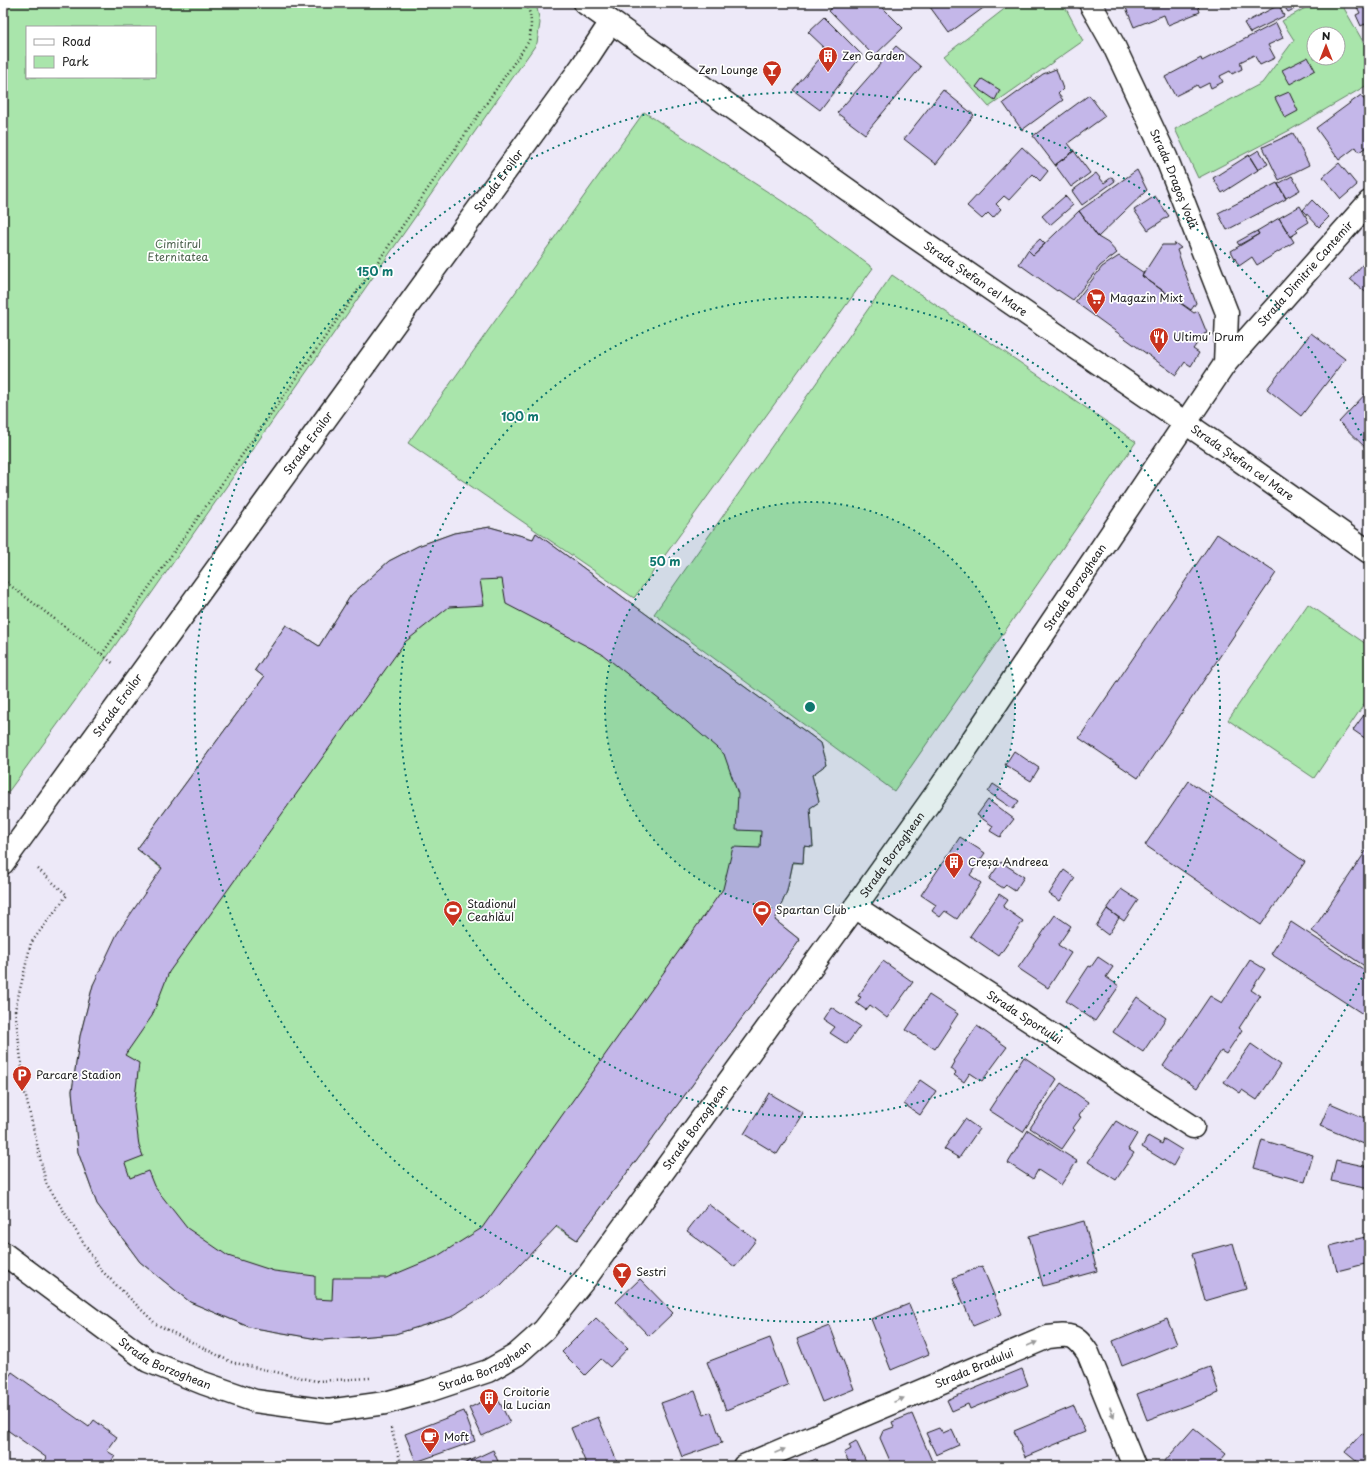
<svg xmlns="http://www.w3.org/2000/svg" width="1372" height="1469" font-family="'Playpen Sans',sans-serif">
	<rect width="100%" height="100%" fill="#ede9f8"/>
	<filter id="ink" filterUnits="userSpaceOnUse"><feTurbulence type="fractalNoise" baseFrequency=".025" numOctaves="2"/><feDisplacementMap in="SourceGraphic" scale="8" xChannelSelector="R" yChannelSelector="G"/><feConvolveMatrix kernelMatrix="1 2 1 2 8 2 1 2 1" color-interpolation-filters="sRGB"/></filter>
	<g filter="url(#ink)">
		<path fill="#a9e5ab" stroke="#628064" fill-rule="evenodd" d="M3,3H536L540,23L537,43L107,657L3,799ZM27,27H155V77H27Z
			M1012,3H1063L1083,41L989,107L944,56Z
			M1314,3H1341L1369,52V84L1290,130L1198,178L1175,129L1262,83L1294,40L1282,21ZM1314,34H1338V58H1314Z
			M644,112L785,203L873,268L634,598L408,443Z
			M892,275L1136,442L894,791L654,614Z
			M490,527L533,539L536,533L821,743L827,764L812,775L819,802L810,808L813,847L804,846L803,863H793L787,891L775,920L800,940L577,1240L556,1227L451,1317L395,1334L323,1340L249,1327L190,1302L140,1262L97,1204L78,1152L72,1091L80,1036L93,985L162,869L137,849L264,677L255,670L286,625L319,646L351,595L389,561L418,546L454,533Z
			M1308,604L1369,646V697L1314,778L1228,720Z"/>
		<path fill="#c4b7e9" stroke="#1c1c1c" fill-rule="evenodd" d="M835,3H878L903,28L874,56L829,10Z
			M936,3H990L949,33L930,7Z
			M1124,3H1197L1200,12L1168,25L1164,15L1134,27Z
			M1282,3H1298L1300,6L1288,12Z
			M1355,3H1369V33L1365,24L1361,26L1356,15L1360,13Z
			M1279,5L1284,16L1250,33L1244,23Z
			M824,17L862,55L820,110L793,90L827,50L808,32Z
			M1276,23L1283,38L1268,45L1275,58L1260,65L1254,55L1240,62L1242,69L1232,74L1230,71L1220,76L1223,82L1211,88L1209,83L1199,88L1197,85L1175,96L1165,77L1201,58L1202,61Z
			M896,46L921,67L865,134L837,113Z
			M1308,57L1315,70L1290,84L1282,70Z
			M1056,69L1063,89L1058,94L1063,100L1022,130L1003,103L1043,74Z
			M982,79L1000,90L995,100L976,87Z
			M943,90L974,115L936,164L904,139Z
			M1289,92L1298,111L1285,118L1275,98Z
			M1089,95L1105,116L1068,143L1074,151L1055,165L1033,136Z
			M1361,95L1369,106V145L1359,152L1356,147L1339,160L1316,128Z
			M1293,133L1309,165L1279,180L1263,147Z
			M1022,147L1048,171L1040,181L1033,174L1009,200L1004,196L996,204L1001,209L993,218L988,213L982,219L967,206Z
			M1259,150L1268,164L1258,170L1249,156Z
			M1074,151L1090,173L1071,187L1055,165Z
			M1249,155L1258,170L1222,193L1213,178Z
			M1339,163L1357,185L1341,199L1323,177Z
			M1137,170L1147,190L1098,237L1079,211Z
			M1096,173L1104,183L1112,177L1115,181L1082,205L1072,191Z
			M1292,176L1300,190L1286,198L1278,184Z
			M1277,183L1286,199L1227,230L1218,213Z
			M1065,196L1073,205L1050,225L1042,216Z
			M1155,196L1169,216L1148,230L1134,210Z
			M1312,200L1329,217L1319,227L1303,210Z
			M1300,206L1309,222L1296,230L1298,232L1290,237L1279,218Z
			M1079,211L1098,237L1108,243L1117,253L1100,266L1073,300L1058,290L1057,291L1019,264L1028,250L1033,255Z
			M1279,218L1294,242L1257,265L1252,257L1239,266L1231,251L1259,234L1257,231Z
			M1257,231L1259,234L1239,245L1237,242Z
			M1040,239L1045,244L1033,255L1028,250Z
			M1175,243L1181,248L1177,250L1196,303L1191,310L1142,276L1162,245H1174Z
			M1119,256L1144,273L1142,276L1194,313L1198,311L1207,333L1204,334L1193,349L1199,353L1191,366L1185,362L1176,375L1075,302L1102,267Z
			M1369,257V295L1350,279Z
			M1311,333L1345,359L1301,416L1267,389Z
			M1369,390V451L1339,422Z
			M490,527L533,539L536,533L821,743L827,764L812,775L819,802L810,808L813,847L804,846L803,863L793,862L787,891L775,920L800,940L577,1240L557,1226L501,1285L451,1317L395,1334L323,1340L249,1327L190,1302L140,1262L97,1204L78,1152L72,1091L80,1036L93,985L117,934L162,868L137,849L264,677L255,670L286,625L319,646L351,595L389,561L418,546L454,533ZM502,579L506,604L602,654L680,716L724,754L738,794L736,830L761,831L760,848L733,847L723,889L482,1228L436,1257L386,1278H333L332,1300L315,1299V1276L274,1271L228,1256L187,1228L154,1186L148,1171L130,1178L125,1163L143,1156L139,1146L134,1106L139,1063L125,1055L152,1016L169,972L405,642L449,607L484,605L480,580Z
			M1217,534L1276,573L1138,778L1079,738Z
			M1369,708V741L1353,730Z
			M1014,751L1039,768L1031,781L1005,765Z
			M1189,781L1305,862L1261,925L1145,845Z
			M993,784L1019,801L1013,809L988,792Z
			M988,800L1014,819L1000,837L990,831L993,826L977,815Z
			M960,837L985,853L970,875L981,883L957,919L945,911L940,917L932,911L936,905L921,895Z
			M1368,848L1369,849V969L1312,931Z
			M1001,862L1024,877L1015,891L1006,885L1003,888L989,879Z
			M1064,870L1075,878L1060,901L1049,894Z
			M1121,889L1138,900L1124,921L1107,909Z
			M999,894L1008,900L1003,907L1023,921L999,956L970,936Z
			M1107,909L1119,918L1108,935L1096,926Z
			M1055,915L1071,926L1058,945L1071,953L1048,988L1018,968Z
			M1291,922L1369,973V1018L1271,954Z
			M1098,957L1113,967L1106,977L1119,986L1095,1021L1066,1001L1089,966L1091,967Z
			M1250,960L1265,969L1251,990L1260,996L1239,1028L1242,1030L1226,1054L1221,1051L1197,1088L1163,1066L1210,996L1222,1003Z
			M883,961L913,982L887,1018L870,1005L866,1010L856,1003L861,997L858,996Z
			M929,995L958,1014L935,1049L906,1030Z
			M1137,997L1166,1018L1143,1052L1113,1032Z
			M831,1007L860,1026L847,1044L830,1033L835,1027L823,1019Z
			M977,1026L1007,1047L982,1081L970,1073L964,1082L954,1075L956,1073L950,1069L954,1062L953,1061Z
			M1251,1044L1281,1065L1257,1100L1242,1090L1240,1093L1224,1082Z
			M1024,1057L1057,1079L1023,1132L989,1110Z
			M920,1080L936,1091L920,1115L904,1104Z
			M1061,1083L1088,1102L1079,1116L1081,1117L1073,1128L1075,1130L1062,1149L1030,1128Z
			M769,1093L803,1113L777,1154L744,1134Z
			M1330,1103L1369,1120V1146L1320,1126Z
			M965,1119L979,1129L959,1158L944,1149Z
			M1116,1121L1137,1134L1128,1149L1134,1153L1116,1180L1088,1162Z
			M1028,1130L1077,1161L1061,1185L1038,1170L1033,1179L1008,1163Z
			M1148,1136L1162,1144L1164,1139L1182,1150L1173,1166L1142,1147Z
			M1262,1140L1313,1155L1305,1182L1254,1168Z
			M1336,1160L1369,1167V1189L1331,1181Z
			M708,1204L756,1240L735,1267L687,1231Z
			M1084,1221L1097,1271L1043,1286L1029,1236Z
			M1369,1236V1263L1337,1271L1330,1246Z
			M1233,1243L1246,1289L1205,1301L1192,1254Z
			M982,1266L1002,1314L973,1326L953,1278Z
			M640,1279L673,1313L649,1336L616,1302Z
			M909,1304L929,1354L891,1370L871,1319Z
			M596,1318L628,1348L610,1367L601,1359L585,1375L562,1352Z
			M1167,1319L1177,1344L1122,1366L1113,1341Z
			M830,1326L854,1389L822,1402L797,1339Z
			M770,1338L788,1385L726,1410L707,1362Z
			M1210,1367L1219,1393L1147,1420L1137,1394Z
			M1022,1369L1028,1385L970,1409L968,1404L952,1411L947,1400Z
			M12,1372L89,1427L94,1420L117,1437L107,1451L115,1456L108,1466H41L47,1458L3,1427V1385Z
			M695,1391L704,1415L711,1412L722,1443L682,1457L661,1403Z
			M496,1395L510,1423L482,1436L469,1408Z
			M1074,1406L1085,1432L1025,1457L1014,1431Z
			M464,1411L475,1441L416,1462L405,1434Z
			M912,1414L934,1466H890L891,1463L880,1438L883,1431L894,1427L892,1422Z
			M598,1417L619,1466H587L571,1428Z
			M939,1428L943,1434L952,1430L959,1445L936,1455L926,1433Z
			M1194,1428L1226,1454L1216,1466H1195L1192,1464L1191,1466H1167L1163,1463Z
			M1362,1433L1369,1439V1466H1362L1345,1452Z
			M856,1441L868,1466H851L844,1453L851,1449L849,1445Z
			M493,1450L500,1466H459Z
			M816,1459L819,1466H799Z"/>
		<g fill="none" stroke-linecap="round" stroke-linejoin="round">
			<defs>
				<g id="minor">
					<path id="s1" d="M855,907L1193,1127"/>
					<path id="s2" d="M3,1253L148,1361L203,1383L255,1401L328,1411L385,1403L428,1391L488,1371L516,1355L544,1330L589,1274L855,907L942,785L1225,364L1369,202"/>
					<path id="s3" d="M744,1466L1048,1337C1071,1334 1075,1334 1088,1353L1134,1466"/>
				</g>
				<g id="tertiary">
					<path id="s4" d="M585,3L903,229L1232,455L1369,552"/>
					<path id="s5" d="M1090,3L1113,44L1166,157L1227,313L1225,364"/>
					<path id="s6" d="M3,863L582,66L611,22"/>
				</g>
			</defs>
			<use href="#minor" stroke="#1c1c1c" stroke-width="25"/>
			<use href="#tertiary" stroke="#1c1c1c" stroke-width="25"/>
			<path stroke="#1c1c1c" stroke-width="2.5" stroke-dasharray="1 3" stroke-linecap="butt" d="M3,580L114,664
				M102,654L375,266L529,41C532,27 532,16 526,3
				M38,869L67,895L31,943L15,1010L25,1093L46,1183L100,1269L156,1324L231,1362L316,1381L371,1378
				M391,1428L402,1466"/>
			<use href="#minor" stroke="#fff" stroke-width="22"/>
			<use href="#tertiary" stroke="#fff" stroke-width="22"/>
		</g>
		<defs><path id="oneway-solid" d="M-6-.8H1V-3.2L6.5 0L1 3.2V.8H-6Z"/></defs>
		<g fill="#999">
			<use href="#oneway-solid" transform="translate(1032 1344) rotate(-23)"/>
			<use href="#oneway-solid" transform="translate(899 1400) rotate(-23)"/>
			<use href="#oneway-solid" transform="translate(1112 1412) rotate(68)"/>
			<use href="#oneway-solid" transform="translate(780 1451) rotate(-23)"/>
		</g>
	</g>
	<circle cx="810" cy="707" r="205" fill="#0f766e" fill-opacity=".12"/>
	<g fill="none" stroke="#0f766e" stroke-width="2" stroke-dasharray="2 4">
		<circle cx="810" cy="707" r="205"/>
		<circle cx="810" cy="707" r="410"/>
		<path d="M1367 967A615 615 0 1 1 1367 447"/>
	</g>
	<defs>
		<symbol id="building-pin" viewBox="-11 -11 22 30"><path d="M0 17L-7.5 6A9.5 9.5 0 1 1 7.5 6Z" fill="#c8321e" stroke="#fff"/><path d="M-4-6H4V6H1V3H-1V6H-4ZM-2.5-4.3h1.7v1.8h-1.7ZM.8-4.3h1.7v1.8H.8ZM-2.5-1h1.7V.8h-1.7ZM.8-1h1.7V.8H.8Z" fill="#fff"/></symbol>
		<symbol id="bar-pin" viewBox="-11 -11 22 30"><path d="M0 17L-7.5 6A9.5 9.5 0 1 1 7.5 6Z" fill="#c8321e" stroke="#fff"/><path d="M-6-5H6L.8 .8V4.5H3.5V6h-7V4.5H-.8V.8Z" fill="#fff"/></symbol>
		<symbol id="supermarket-pin" viewBox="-11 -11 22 30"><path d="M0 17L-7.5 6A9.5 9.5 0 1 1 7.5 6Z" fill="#c8321e" stroke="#fff"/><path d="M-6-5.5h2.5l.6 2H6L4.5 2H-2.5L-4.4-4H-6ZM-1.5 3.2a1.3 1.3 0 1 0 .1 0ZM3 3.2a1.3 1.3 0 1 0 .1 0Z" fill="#fff"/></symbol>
		<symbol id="restaurant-pin" viewBox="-11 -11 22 30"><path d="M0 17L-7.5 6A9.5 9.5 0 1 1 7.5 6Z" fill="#c8321e" stroke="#fff"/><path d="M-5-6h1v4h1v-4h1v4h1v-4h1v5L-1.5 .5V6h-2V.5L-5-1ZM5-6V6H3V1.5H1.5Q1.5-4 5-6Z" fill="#fff"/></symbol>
		<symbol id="stadium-pin" viewBox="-11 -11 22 30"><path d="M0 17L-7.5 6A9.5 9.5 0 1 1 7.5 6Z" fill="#c8321e" stroke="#fff"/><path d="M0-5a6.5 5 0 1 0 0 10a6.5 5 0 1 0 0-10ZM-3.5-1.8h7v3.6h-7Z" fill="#fff"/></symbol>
		<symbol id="parking-pin" viewBox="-11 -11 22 30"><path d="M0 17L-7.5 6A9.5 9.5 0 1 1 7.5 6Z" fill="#c8321e" stroke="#fff"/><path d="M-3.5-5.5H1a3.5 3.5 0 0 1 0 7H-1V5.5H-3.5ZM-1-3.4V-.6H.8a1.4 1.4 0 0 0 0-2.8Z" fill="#fff"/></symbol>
		<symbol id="cafe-pin" viewBox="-11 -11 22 30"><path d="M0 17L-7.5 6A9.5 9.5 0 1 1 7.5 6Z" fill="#c8321e" stroke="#fff"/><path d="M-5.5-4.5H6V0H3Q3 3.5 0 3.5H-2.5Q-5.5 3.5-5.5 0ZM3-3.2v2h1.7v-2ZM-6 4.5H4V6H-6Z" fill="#fff"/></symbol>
	</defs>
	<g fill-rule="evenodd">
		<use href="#building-pin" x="817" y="45" width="22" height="30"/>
		<use href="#bar-pin" x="761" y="59" width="22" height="30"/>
		<use href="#supermarket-pin" x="1085" y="287" width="22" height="30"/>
		<use href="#restaurant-pin" x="1148" y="326" width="22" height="30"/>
		<use href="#building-pin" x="943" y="851" width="22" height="30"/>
		<use href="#stadium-pin" x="442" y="899" width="22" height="30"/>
		<use href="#stadium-pin" x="751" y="899" width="22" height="30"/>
		<use href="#parking-pin" x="11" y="1064" width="22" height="30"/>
		<use href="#bar-pin" x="611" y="1261" width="22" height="30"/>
		<use href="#building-pin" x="478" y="1387" width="22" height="30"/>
		<use href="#cafe-pin" x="419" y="1426" width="22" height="30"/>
	</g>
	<g text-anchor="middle" stroke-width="3.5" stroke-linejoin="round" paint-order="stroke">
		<g font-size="11" fill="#1c1c1c" stroke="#fff" text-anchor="start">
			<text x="842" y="60">Zen Garden</text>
			<text x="758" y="74" text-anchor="end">Zen Lounge</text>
			<text x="1110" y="302">Magazin Mixt</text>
			<text x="1173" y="341">Ultimu' Drum</text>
			<text x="968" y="866">Creșa Andreea</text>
			<text x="467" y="908">Stadionul<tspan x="467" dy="13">Ceahlăul</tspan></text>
			<text x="776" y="914">Spartan Club</text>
			<text x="36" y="1079">Parcare Stadion</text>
			<text x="636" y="1276">Sestri</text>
			<text x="503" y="1396">Croitorie<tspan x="503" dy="13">la Lucian</tspan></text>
			<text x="444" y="1441">Moft</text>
		</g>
		<g font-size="11" fill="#1c1c1c" stroke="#fff">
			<text dy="4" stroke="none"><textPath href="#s5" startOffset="195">Strada Dragoș Vodă</textPath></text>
			<text dy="4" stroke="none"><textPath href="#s6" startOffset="843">Strada Eroilor</textPath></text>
			<text dy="4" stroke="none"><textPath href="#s2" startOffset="1907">Strada Dimitrie Cantemir</textPath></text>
			<text dy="4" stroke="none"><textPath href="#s4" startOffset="478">Strada Ștefan cel Mare</textPath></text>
			<text dy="4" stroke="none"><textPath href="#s6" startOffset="519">Strada Eroilor</textPath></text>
			<text dy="4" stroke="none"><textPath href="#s4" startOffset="802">Strada Ștefan cel Mare</textPath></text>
			<text dy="4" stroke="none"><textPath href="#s2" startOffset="1517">Strada Borzoghean</textPath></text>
			<text dy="4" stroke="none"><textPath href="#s6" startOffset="195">Strada Eroilor</textPath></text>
			<text dy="4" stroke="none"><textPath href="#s2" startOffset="1193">Strada Borzoghean</textPath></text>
			<text dy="4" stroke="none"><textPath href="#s1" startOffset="202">Strada Sportului</textPath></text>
			<text dy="4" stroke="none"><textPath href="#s2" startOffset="857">Strada Borzoghean</textPath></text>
			<text dy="4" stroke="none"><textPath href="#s2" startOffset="197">Strada Borzoghean</textPath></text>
			<text dy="4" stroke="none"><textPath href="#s2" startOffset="533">Strada Borzoghean</textPath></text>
			<text dy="4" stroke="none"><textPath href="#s3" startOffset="250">Strada Bradului</textPath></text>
		</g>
		<g font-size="11" fill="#4d624e" stroke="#fff">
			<text x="178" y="248">Cimitirul<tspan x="178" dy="13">Eternitatea</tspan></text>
		</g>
	</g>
	<circle cx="810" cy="707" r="6" fill="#0f766e" stroke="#fff" stroke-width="2"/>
	<g font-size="12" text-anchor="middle" font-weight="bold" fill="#0f766e" stroke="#fff" stroke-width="3.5" stroke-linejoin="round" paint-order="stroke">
		<text x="375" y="276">150 m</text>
		<text x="520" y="421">100 m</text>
		<text x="665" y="566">50 m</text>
	</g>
	<rect width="1372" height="1469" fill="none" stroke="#fff" stroke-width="16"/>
	<rect x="8" y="8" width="1356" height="1453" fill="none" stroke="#1c1c1c" stroke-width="1.5" filter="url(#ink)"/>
	<rect x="26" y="26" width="130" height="52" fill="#ffffff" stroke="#a4a4a4"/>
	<rect x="34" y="39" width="20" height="6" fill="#ffffff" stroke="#a4a4a4"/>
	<text x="62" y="46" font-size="12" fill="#1c1c1c">Road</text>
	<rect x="34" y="56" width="20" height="12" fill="#a9e5ab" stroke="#a4a4a4"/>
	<text x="62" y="66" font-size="12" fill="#1c1c1c">Park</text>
	<g transform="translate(1326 46)"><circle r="19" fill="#ffffff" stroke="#a4a4a4"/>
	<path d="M0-3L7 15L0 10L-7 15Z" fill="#c8321e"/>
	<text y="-6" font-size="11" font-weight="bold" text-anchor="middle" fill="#1c1c1c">N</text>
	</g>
</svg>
